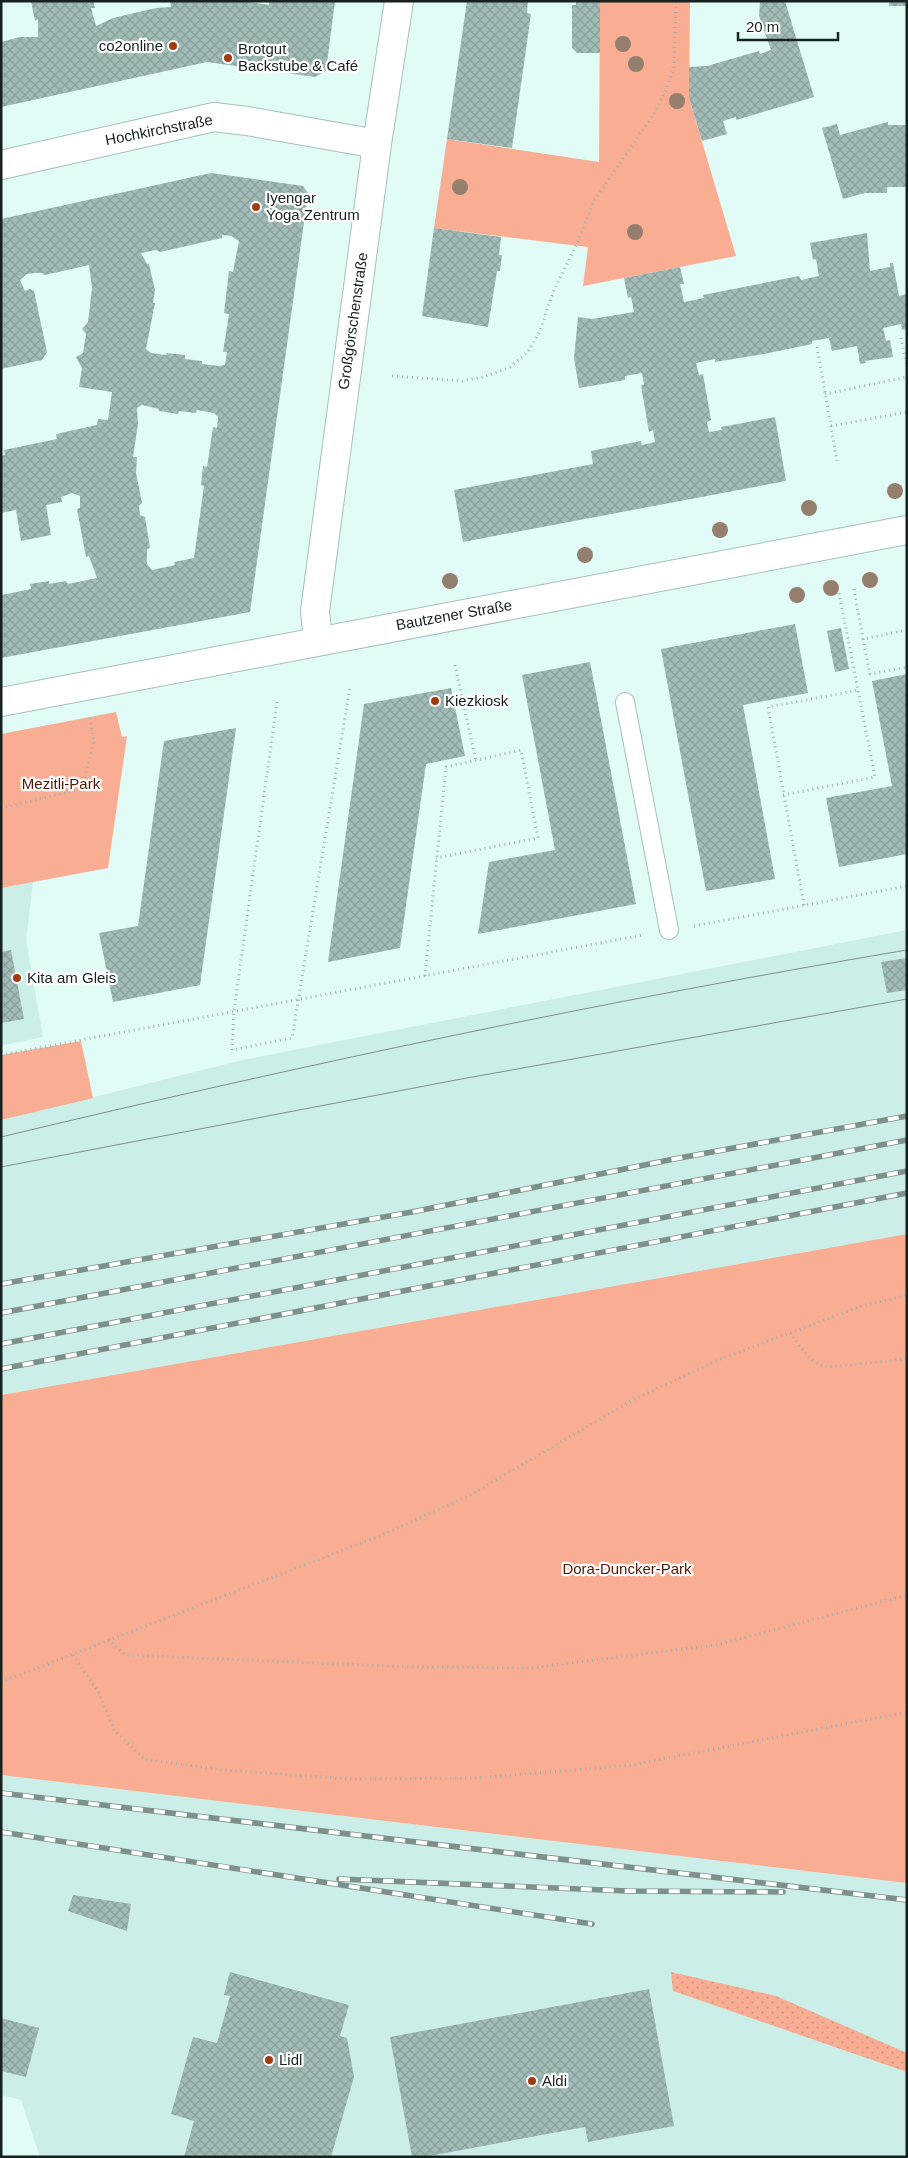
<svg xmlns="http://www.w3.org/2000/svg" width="908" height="2158" font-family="Arial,sans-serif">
	<defs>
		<pattern id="grass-dots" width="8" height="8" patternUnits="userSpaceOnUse" patternTransform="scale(1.25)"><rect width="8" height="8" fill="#f9ad93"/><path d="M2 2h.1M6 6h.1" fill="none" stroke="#d5957e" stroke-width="1.8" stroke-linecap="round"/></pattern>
		<pattern id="building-cross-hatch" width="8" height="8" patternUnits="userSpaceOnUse" patternTransform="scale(1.25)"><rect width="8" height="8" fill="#a1bbb6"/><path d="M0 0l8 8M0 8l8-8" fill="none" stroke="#8aa09c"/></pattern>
	</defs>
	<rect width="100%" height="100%" fill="#e1fcf6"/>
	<path fill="#cbeee8" d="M33,882L26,940L43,1037L1,1046V888Z
		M907,930V1234L1,1395V1120L243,1060Z
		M1,1775L907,1883V2157H40L21,2100L1,2095Z"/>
	<path fill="url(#grass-dots)" d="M671,1972L776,1996L907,2053V2072L673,1991Z"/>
	<path fill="#f9ad93" d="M600,1H690L689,98L736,256L583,286L588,247L434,228L447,139L599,162Z
		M116,712L122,737L127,736L108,868L1,888V734Z
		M81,1041L93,1098L1,1120V1055Z
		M907,1234V1883L1,1775V1395Z"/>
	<path fill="url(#building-cross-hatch)" fill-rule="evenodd" d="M31,1H93L95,8H91L96,26L113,18L156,8L171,7L170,1H244L269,5V1H335L326,71L315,77L207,62L1,107V42L20,37H38V19L35,21Z
		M467,1H528L527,13L531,14L512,148L447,139Z
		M576,1H600V53H577L572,48V5H576Z
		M760,1H785L814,97L736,120V117L723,121L727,134L702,141L689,98V67L707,66L759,51L760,54L771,50L759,16Z
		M889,1H907V6H889Z
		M888,122V125H907V187H887V193H865L843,199L822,128L837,124L840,135Z
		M211,173L303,186L308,193L250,612L1,658L2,595L31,589L30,584L49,581V584L66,581L68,584L97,578L89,556L86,557L77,509L80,508V496L72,493L61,497L62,502L46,505L51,535L21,541L16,510L1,513V456L5,455L4,450L57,439L56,434L97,425L98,419L108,420L112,392L79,387L82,368L76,357L83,353L86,334L82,329L88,322L92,288L89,265L45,275L42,273H34L27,274L20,280L25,291L30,289L34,291L47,352L42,360L1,369V219ZM222,235L231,236L239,241L233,272L229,271L224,313L229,314L223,352H227L225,365L219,366L202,364V361L185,359V355L167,353L166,355L151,353L146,349L155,303H153L155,290L149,264H147L141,253L156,250L160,252L222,238ZM142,405L159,409V411L178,414L179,411L196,413L197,410L214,413L218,417L217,428L213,427L207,467L203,466L201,485L204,486L194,558L174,562L175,565L152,570L147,564V549L150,548L145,517L140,515L139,506L142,503L136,473L137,457H133L138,424L137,408Z
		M434,228L501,237L499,255H502L500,271H497L488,327L422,316Z
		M867,233L870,271L890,267V263H893L899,296L907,294V329L902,330L901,324L883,328L886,341L890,340L893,357L865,361L866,363L860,364L857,346L832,351L829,338L812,341V344L764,354L715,362V359L696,363L699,375L703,374L711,420L707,422L709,432L722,430L721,427L775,417L786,481L463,542L454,490L593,464L591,451L641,441L642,445L655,442L653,430L649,432L641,385H644L642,373L625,376V380L579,388L574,358L578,317L592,319L634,312L631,297L628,298L624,278L680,267L684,284H680L684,302L704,298L703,295L799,276L801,280L819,276L816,259L813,260L810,243Z
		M795,624L808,693L743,705L775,879L706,891L661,649Z
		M841,628L849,669L835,672L827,631Z
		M590,662L636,904L478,934L489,862L555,850L522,675Z
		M907,674V854L839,867L826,798L892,786L872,681Z
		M451,688L465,756L426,764L400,948L328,962L364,704Z
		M236,728L200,985L113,1002L99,933L138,926L164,741Z
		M11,950L24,1019L1,1023V952Z
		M907,958V990L887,993L881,962Z
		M73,1895L131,1904L127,1931L68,1911Z
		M230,1972L349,2005L340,2036L347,2038L354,2077L331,2157H184L194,2121L171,2114L193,2037L217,2043L230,1996L224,1995Z
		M649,1989L674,2126L588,2142L585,2127L424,2157H412L390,2037Z
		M1,2018L39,2028L26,2077L1,2071Z"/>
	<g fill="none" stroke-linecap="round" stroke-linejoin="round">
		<defs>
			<path id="service" d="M625,702L669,930"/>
			<path id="minor" d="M1,165L214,117L247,121L377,144
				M318,641L315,611L377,144L399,1
				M1,702L907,530"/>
		</defs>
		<use href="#service" stroke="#a6c0ba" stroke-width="20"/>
		<use href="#minor" stroke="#a6c0ba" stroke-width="30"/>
		<path stroke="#9eb3ae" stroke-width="3" stroke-dasharray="1 4" stroke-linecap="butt" d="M901,338L907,366
			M817,347L837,461
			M392,376L462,381L484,377L510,367L528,352L540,331L553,292L573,252L594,201L655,112L666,90L674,68L676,1
			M825,394L907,377
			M831,426L907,412
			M854,589L863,639
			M907,630L863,639L870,674L907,667
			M455,665L476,761
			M277,702L234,1011L232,1050L292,1038L350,687
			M783,795L875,777L839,593
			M1,808L82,789L94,741L89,715
			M804,905L768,707L859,690
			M694,926L907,886
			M425,976L446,767L521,750L538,838L436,858
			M1,1055L643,935
			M790,1333C801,1347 810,1364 828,1367L907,1359
			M108,1640L126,1655L412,1667L530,1668L716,1645L907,1595
			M73,1655L99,1693L114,1730L144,1759L223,1770L351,1779L477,1778L631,1765L907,1712
			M1,1682L382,1535L470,1495L633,1400L718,1360L862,1306L907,1295"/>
		<use href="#service" stroke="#fff" stroke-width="18"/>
		<use href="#minor" stroke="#fff" stroke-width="28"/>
		<path stroke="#7e908c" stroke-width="1" d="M1,1137C301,1065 603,1001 907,950
			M1,1167L456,1080L907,999"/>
		<defs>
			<path id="rail" d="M1,1284L412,1212L674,1159L907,1116
				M1,1313L907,1140
				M1,1344L907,1171
				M1,1369L907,1193
				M1,1793L907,1900
				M1,1832L592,1924
				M339,1879L627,1891L783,1892"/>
		</defs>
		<use href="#rail" stroke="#7e908c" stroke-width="5.5"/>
		<use href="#rail" stroke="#fff" stroke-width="4" stroke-dasharray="11" stroke-linecap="butt"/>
	</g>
	<g fill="#947f6f">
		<circle cx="623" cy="44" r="8"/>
		<circle cx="636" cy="64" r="8"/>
		<circle cx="677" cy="101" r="8"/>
		<circle cx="460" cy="187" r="8"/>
		<circle cx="635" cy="232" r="8"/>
		<circle cx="895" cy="491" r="8"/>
		<circle cx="809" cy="508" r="8"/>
		<circle cx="720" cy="530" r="8"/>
		<circle cx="585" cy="555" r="8"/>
		<circle cx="870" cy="580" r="8"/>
		<circle cx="450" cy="581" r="8"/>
		<circle cx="831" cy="588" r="8"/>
		<circle cx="797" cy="595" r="8"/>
	</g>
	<g fill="#a13b10" stroke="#fff" stroke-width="2">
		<circle cx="173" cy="46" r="5"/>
		<circle cx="228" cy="58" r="5"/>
		<circle cx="256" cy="207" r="5"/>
		<circle cx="435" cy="701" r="5"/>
		<circle cx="17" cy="978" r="5"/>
		<circle cx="269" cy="2060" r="5"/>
		<circle cx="532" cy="2081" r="5"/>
	</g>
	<g text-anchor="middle" stroke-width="4.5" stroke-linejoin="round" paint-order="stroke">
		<g font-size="15" fill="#17211f" stroke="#fff" text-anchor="start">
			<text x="163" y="51" text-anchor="end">co2online</text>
			<text x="238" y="54">Brotgut<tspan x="238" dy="17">Backstube &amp; Café</tspan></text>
			<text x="266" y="203">Iyengar<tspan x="266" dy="17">Yoga Zentrum</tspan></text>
			<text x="445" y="706">Kiezkiosk</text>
			<text x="27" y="983">Kita am Gleis</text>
			<text x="279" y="2065">Lidl</text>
			<text x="542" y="2086">Aldi</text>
		</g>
		<g font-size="15" fill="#17211f" stroke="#fff">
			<text transform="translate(159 130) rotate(-11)" y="5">Hochkirchstraße</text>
			<text transform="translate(353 321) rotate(-82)" y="5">Großgörschenstraße</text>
			<text transform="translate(454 615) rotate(-10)" y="5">Bautzener Straße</text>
		</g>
		<g font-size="15" fill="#551800" stroke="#fff">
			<text x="61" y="789">Mezitli-Park</text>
			<text x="627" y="1574">Dora-Duncker-Park</text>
		</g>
	</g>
	<rect width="908" height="2158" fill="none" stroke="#17211f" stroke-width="5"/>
	<path d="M738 32v8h100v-8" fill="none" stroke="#17211f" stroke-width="2.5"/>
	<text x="746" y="32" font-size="15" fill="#17211f" stroke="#ffffff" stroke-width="4" paint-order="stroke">20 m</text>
</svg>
